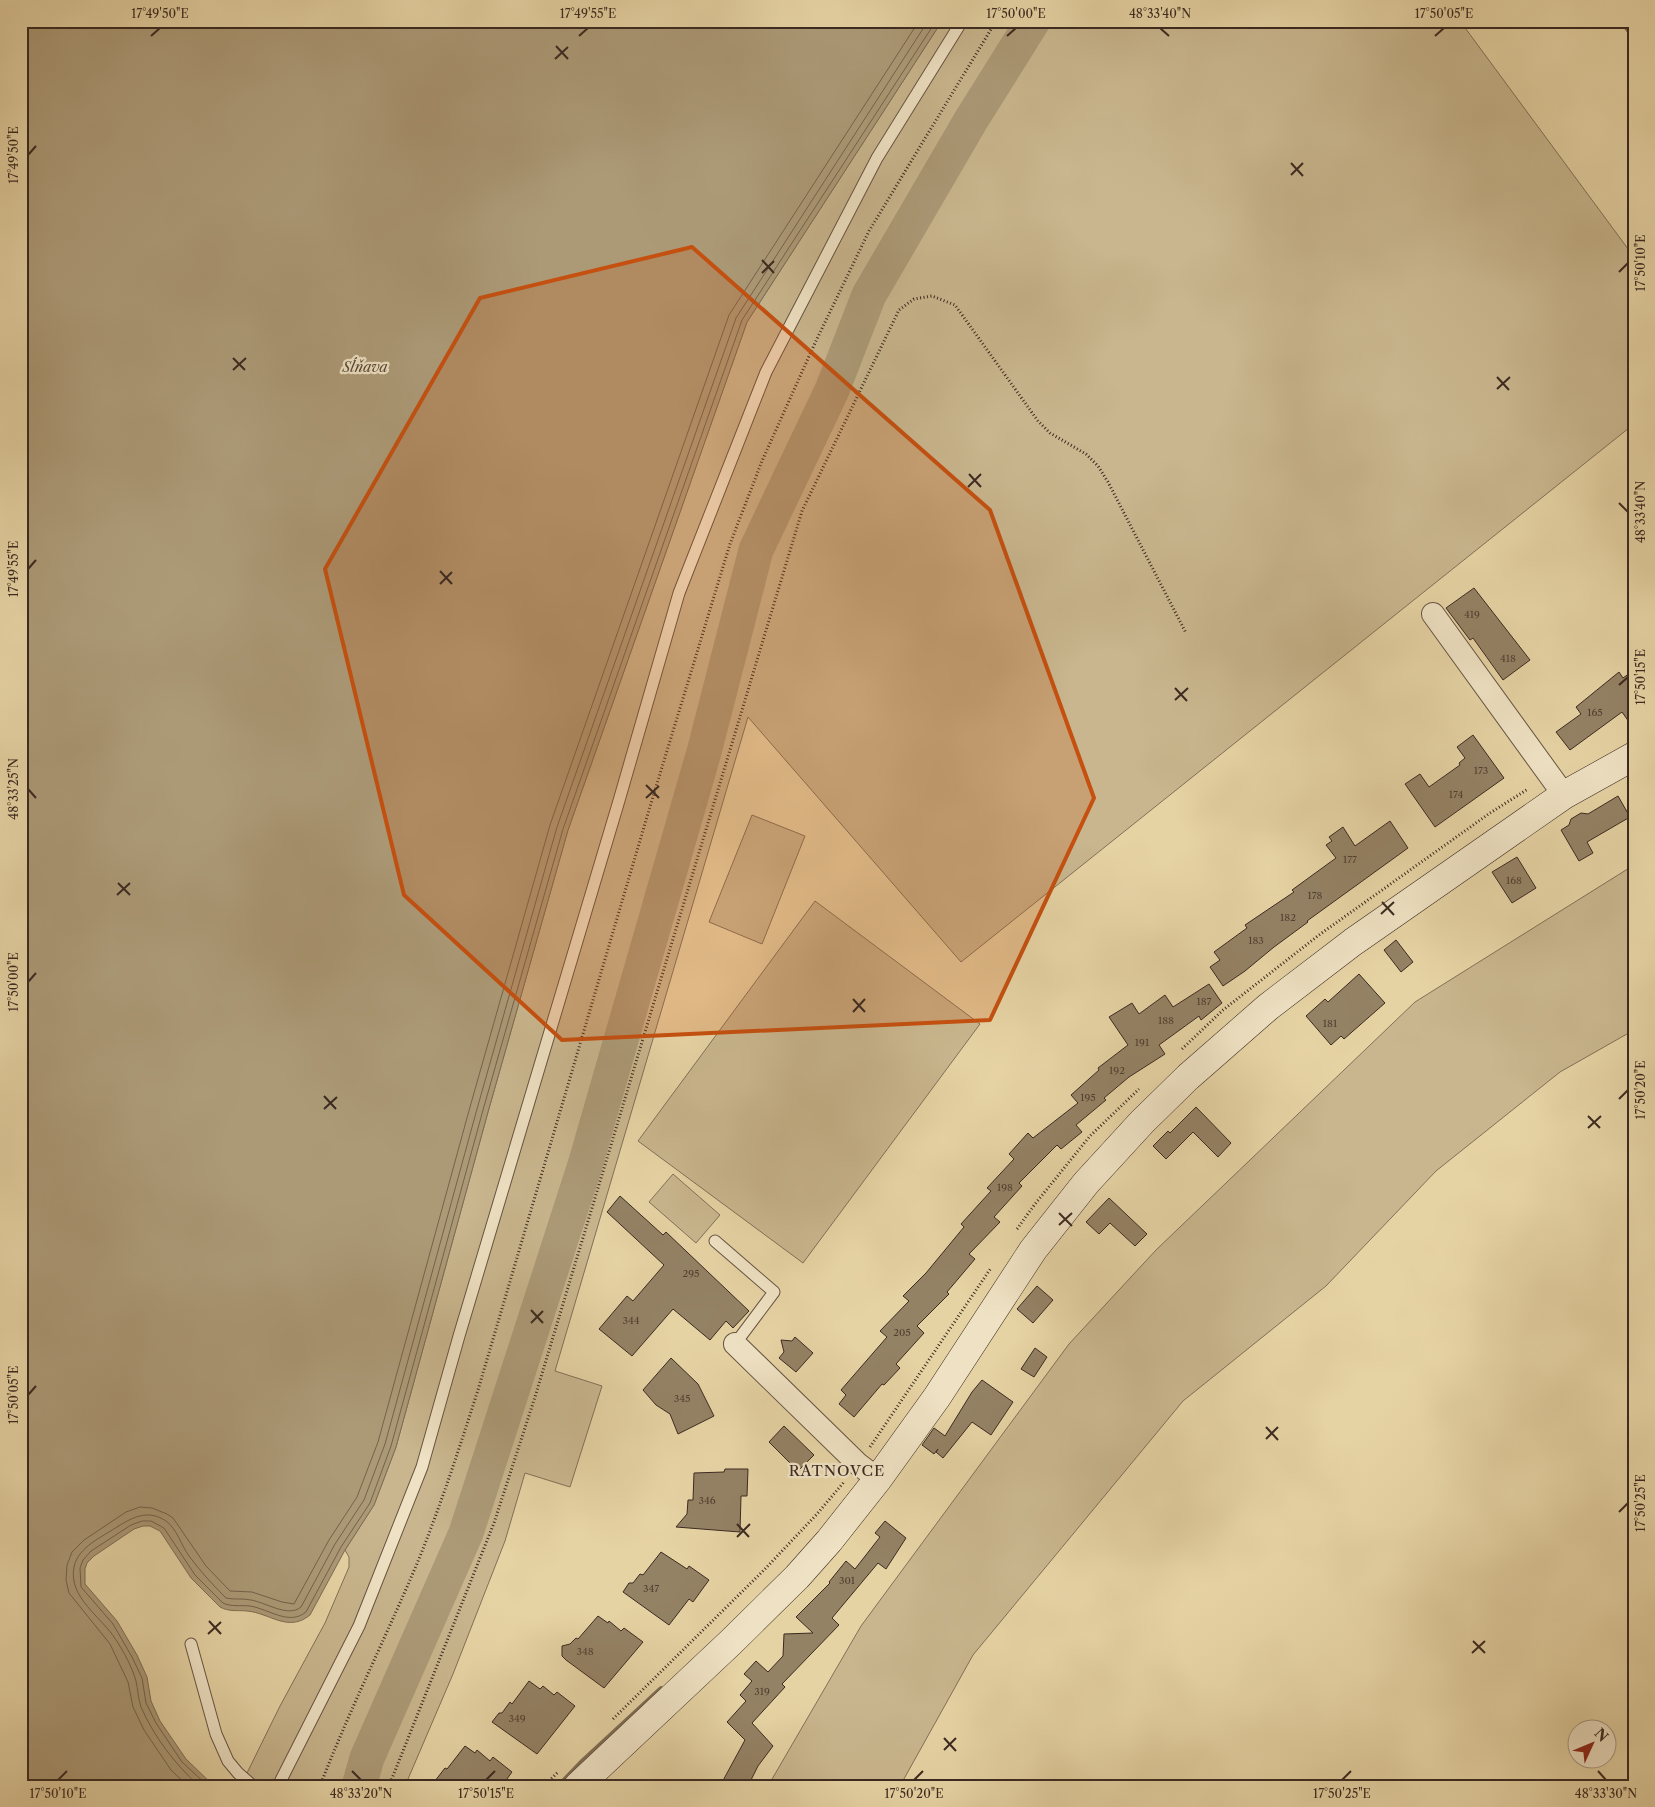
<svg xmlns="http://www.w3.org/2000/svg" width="1655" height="1807" font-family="'Libre Caslon Text',serif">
	<rect width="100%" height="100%" fill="#e6d3a4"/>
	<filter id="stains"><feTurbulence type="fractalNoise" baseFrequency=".004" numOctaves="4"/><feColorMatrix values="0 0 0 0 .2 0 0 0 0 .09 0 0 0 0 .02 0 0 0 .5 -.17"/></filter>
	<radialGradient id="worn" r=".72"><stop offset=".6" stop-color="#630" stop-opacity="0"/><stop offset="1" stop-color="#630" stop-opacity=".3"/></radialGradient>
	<path fill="#c9b68e" stroke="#827058" d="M942,21H1460L1634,257V424L961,962L748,717L555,1371L602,1386L570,1487L525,1473L505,1541L453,1674L405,1786H230L247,1773L280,1706L325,1623L349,1567V1557L345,1550L374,1505L396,1447L488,1112L568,830L747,322Z
		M752,815L805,836L762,944L709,922Z
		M1634,865V1030L1560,1072L1436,1171L1326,1286L1183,1401L973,1655L900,1786H768L861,1626L1069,1344L1156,1250L1415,1002Z
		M815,901L980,1024L803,1263L638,1141Z
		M673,1174L720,1215L696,1243L649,1202Z"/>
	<path fill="#ac9a77" stroke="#7f6d55" d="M21,21H942L747,322L568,830L488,1112L396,1447L374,1505L345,1550L310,1615C288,1633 270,1613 247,1611C237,1610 229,1612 220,1607L191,1578L160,1531L150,1526H143L134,1529L94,1556L87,1563L85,1569V1584L117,1621L137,1655L147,1677L151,1701L160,1721L186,1759L214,1786H21Z"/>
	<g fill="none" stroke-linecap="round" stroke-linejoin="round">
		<path stroke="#74624c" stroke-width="1" d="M188,1786L171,1770L144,1730L133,1707L128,1682L110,1644L69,1593L66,1580L67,1565L72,1552L84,1540L126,1512L140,1507L152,1508L167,1514L173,1518L206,1566L230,1591L252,1592L282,1602L294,1604L329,1540L357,1497L378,1442L470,1107L550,825L729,315L919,21
			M199,1786C175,1764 154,1737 141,1707C138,1699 138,1689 136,1681C132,1667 124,1652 116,1640C102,1617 68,1598 74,1567C78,1547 102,1537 117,1527C133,1517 148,1509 166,1521C177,1529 181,1545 189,1556C200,1571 213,1585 226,1598C234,1600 243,1598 251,1600C265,1602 288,1618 301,1607L335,1544L364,1500L385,1444L477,1109L557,827L736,318L928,21
			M208,1786L182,1762L156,1723L146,1703L142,1678L132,1657L113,1624L81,1587L80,1568L83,1560L91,1551L131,1525L142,1521H151L164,1528L195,1575L223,1603C231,1607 241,1605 250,1606C269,1609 289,1626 306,1612L341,1547L370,1503L391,1446L483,1110L563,829L742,320L936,21"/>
		<path stroke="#7f6d55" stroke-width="5.5" d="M1622,21L1634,37
			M559,1786L583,1761L661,1689"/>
		<path stroke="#ac9a77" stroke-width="35" d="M359,1786L367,1758L466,1533L585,1165L704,752L756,550L832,390L869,295L971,120L1033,21"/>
	</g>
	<path fill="#948265" stroke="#3b2a21" d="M1474,588L1530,660L1503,680L1473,638L1470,640L1446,608Z
		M1634,670V729L1622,712L1570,750L1556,732L1581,714L1576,707L1619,672L1623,678Z
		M1473,735L1504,778L1435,827L1405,784L1420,774L1429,787L1460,765L1459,763L1465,758L1457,747Z
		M1618,796L1630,817L1587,842L1593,853L1579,861L1561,830L1569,825L1571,819L1581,813L1588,814Z
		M1390,821L1408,848L1307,921L1308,922L1274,947L1245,971L1223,986L1210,967L1220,960L1214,952L1247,928L1245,925L1294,892L1292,890L1336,858L1326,845L1332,841L1329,837L1343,827L1355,846Z
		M1517,857L1536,888L1512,903L1492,872Z
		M1396,940L1413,962L1401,972L1384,950Z
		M1359,974L1385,1003L1344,1039L1341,1036L1331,1045L1306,1016L1325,999L1328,1002Z
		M1209,984L1222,1003L1201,1020L1199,1016L1159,1045L1165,1054L1129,1077L1104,1098L1106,1100L1076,1125L1082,1132L1061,1149L1057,1145L1019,1183L1022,1186L994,1217L1000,1222L969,1254L975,1259L947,1292L949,1294L917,1326L924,1333L896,1364L900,1368L884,1385L882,1384L854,1417L839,1404L846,1395L841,1390L887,1337L880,1331L909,1301L903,1296L926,1273L964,1227L961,1224L991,1191L987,1188L1014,1159L1009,1154L1028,1133L1033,1138L1078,1103L1071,1095L1099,1070L1098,1068L1128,1045L1109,1017L1132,1003L1139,1014L1165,995L1173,1007Z
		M1196,1107L1231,1143L1218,1157L1193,1132L1166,1159L1153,1146L1168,1131L1170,1133Z
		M620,1196L663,1235L666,1232L749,1311L733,1328L726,1321L710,1340L673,1309L632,1356L599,1329L627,1296L633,1301L664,1265L607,1212Z
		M1109,1198L1147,1234L1135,1246L1110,1223L1099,1234L1086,1222Z
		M1037,1286L1053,1300L1033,1323L1017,1309Z
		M795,1337L813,1353L796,1372L779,1358L784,1352L781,1340L792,1341Z
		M1035,1348L1047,1357L1034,1377L1021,1369Z
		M671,1358L698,1384L714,1416L678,1434L670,1414L656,1405L643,1390Z
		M982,1380L1013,1402L991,1435L972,1422L943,1458L936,1452L938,1449L934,1454L922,1445L934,1428L945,1436L972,1392Z
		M784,1426L814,1455L798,1471L769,1442Z
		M725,1469H748L747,1496H741L740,1532L676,1527L687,1514L688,1500H693L694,1473L724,1472Z
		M885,1521L906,1538L886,1569L878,1563L832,1618L839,1625L782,1684L785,1687L752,1723L773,1746L758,1766L748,1786H720L745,1740L727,1722L746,1701L740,1695L752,1681L744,1674L756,1661L768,1672L783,1656L784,1634L813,1633L796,1617L830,1583L829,1582L846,1561L855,1569L880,1537L875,1533Z
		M661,1552L687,1569L689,1566L709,1580L693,1602L689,1599L669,1625L623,1592L629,1583H633L640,1574L643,1575Z
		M598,1616L608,1623L609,1621L621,1631L624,1628L643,1642L604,1688L566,1660L562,1656V1646L570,1644L576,1638L578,1639Z
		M529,1681L540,1689L543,1686L554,1695L557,1692L575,1706L537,1754L492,1722L499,1713H502L510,1702L512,1704Z
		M465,1746L475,1753L477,1750L490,1761L493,1757L512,1772L502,1786H431L445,1768L447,1769Z"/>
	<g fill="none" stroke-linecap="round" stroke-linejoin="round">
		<defs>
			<path id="lane" d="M715,1241L774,1292L735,1344
				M191,1644L216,1734L228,1761L238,1773L253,1786
				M278,1786L359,1626L422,1467L459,1336L618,804L679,593L766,372L877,158L962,21"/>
			<path id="street" d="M1433,614L1564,795
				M735,1344L858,1464L878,1479"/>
			<path id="secondary" d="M578,1786L731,1642L797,1577L829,1541L878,1479L937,1397L1033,1250L1086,1183L1142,1122L1188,1077L1268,1007L1353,942L1564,795L1634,756"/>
		</defs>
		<use href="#lane" stroke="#665442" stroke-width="13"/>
		<use href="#street" stroke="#665442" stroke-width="24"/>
		<use href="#secondary" stroke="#3b2a21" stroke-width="29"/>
		<path stroke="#3b2a21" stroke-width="3" stroke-dasharray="1 2.5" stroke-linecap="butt" d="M1182,1049L1223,1010L1319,935L1490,813L1528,789
			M1017,1229L1035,1204L1090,1136L1139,1089
			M870,1447L991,1268
			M613,1719L765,1569L817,1514L844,1482
			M320,1786C349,1711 385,1639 416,1566C440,1508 459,1449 478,1390L649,810L730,544L762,461L815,343L869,231L996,21
			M389,1786L494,1523L535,1397L802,511L899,310L914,299L932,296L955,305L1038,421L1050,433L1086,454L1098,466L1108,482L1186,633
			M544,1786L558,1772"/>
		<use href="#lane" stroke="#efe2c4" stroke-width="11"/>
		<use href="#street" stroke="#efe2c4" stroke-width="22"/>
		<use href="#secondary" stroke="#efe2c4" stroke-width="28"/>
	</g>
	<path fill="#c55010" fill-opacity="0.2" stroke="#c55010" stroke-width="4" stroke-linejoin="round" d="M692,247L990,510L1094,798L990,1020L562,1040L404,895L325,569L480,298Z"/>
	<path fill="none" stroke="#3b2a21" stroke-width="2" d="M1160,28L1169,36M151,36L160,28M579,36L588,28M1007,36L1016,28M1435,36L1444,28M556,46L568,59M555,59L568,47M28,155L36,146M1291,163L1303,176M1291,175L1303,163M762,260L774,273M1619,272L1628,263M762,273L774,261M233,358L245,370M233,370L246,358M1497,377L1509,390M1497,389L1510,377M969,474L981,487M968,487L981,474M1619,503L1628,512M28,569L36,560M440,571L452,584M440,584L452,572M1619,685L1628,677M1175,688L1187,701M1175,700L1188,688M646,785L659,798M28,789L36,798M646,798L659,786M118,883L130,895M117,895L130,883M1382,902L1394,915M1381,914L1394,902M28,982L36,973M853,999L865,1012M853,1012L865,999M324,1096L336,1109M1619,1099L1628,1090M324,1109L337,1097M1588,1116L1600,1128M1588,1128L1601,1116M1059,1213L1072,1226M1059,1225L1072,1213M531,1310L543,1323M531,1323L543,1311M28,1395L36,1386M1266,1427L1278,1440M1266,1439L1278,1427M1619,1512L1628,1503M737,1524L749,1537M737,1537L750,1524M209,1621L221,1634M208,1634L221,1622M1473,1641L1485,1653M1472,1653L1485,1641M944,1738L956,1751M944,1750L956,1738M352,1771L361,1780M1598,1771L1606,1780M58,1780L67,1771M486,1780L495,1771M914,1780L923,1771M1342,1780L1351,1771"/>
	<g text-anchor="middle" stroke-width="4.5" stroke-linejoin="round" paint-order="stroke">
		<g font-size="10" fill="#514032">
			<text x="1472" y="618">419</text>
			<text x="1508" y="662">418</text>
			<text x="1595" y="716">165</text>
			<text x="1481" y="774">173</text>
			<text x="1456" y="798">174</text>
			<text x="1350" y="863">177</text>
			<text x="1514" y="884">168</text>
			<text x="1315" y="899">178</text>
			<text x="1288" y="921">182</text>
			<text x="1256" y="944">183</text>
			<text x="1204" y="1005">187</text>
			<text x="1166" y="1024">188</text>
			<text x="1330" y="1027">181</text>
			<text x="1142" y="1046">191</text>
			<text x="1117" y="1074">192</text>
			<text x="1088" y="1101">195</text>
			<text x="1005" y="1191">198</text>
			<text x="691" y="1277">295</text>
			<text x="631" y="1324">344</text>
			<text x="902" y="1336">205</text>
			<text x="682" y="1402">345</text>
			<text x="707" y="1504">346</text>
			<text x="847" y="1584">301</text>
			<text x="651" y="1592">347</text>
			<text x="585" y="1655">348</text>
			<text x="762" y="1695">319</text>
			<text x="517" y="1722">349</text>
		</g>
		<g font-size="14" font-style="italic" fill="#574636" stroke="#efe2c4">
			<text x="365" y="372">Sĺňava</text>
		</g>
		<g font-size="15" letter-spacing="1" fill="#3b2a21" stroke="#efe2c4">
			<text x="837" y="1476">RATNOVCE</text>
		</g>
	</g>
	<rect width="1655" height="1807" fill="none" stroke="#e6d3a4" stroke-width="55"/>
	<g transform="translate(1592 1744) rotate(46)"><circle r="24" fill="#efe2c4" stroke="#a79883"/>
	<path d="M0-4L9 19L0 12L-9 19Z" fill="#8f2418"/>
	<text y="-8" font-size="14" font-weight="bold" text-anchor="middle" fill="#3b2a21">N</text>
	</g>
	<rect x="28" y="28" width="1600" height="1752" fill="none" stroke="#3b2a21" stroke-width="2"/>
	<g font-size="12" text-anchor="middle" fill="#3b2a21">
		<text x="160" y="18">17°49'50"E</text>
		<text x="588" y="18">17°49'55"E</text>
		<text x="1016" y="18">17°50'00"E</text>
		<text x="1160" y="18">48°33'40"N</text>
		<text x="1444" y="18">17°50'05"E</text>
		<text transform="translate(14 155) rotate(-90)" y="4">17°49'50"E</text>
		<text transform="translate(1641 263) rotate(-90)" y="4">17°50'10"E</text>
		<text transform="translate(1641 512) rotate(-90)" y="4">48°33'40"N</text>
		<text transform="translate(14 569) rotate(-90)" y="4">17°49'55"E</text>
		<text transform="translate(1641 677) rotate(-90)" y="4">17°50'15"E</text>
		<text transform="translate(14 789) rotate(-90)" y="4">48°33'25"N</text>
		<text transform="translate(14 982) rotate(-90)" y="4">17°50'00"E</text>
		<text transform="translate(1641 1090) rotate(-90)" y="4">17°50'20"E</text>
		<text transform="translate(14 1395) rotate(-90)" y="4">17°50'05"E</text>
		<text transform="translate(1641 1503) rotate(-90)" y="4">17°50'25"E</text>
		<text x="58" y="1798">17°50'10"E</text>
		<text x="361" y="1798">48°33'20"N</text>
		<text x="486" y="1798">17°50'15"E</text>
		<text x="914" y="1798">17°50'20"E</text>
		<text x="1342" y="1798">17°50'25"E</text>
		<text x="1606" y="1798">48°33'30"N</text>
	</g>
	<rect width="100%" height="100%" filter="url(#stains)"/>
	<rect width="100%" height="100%" fill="url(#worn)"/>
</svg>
